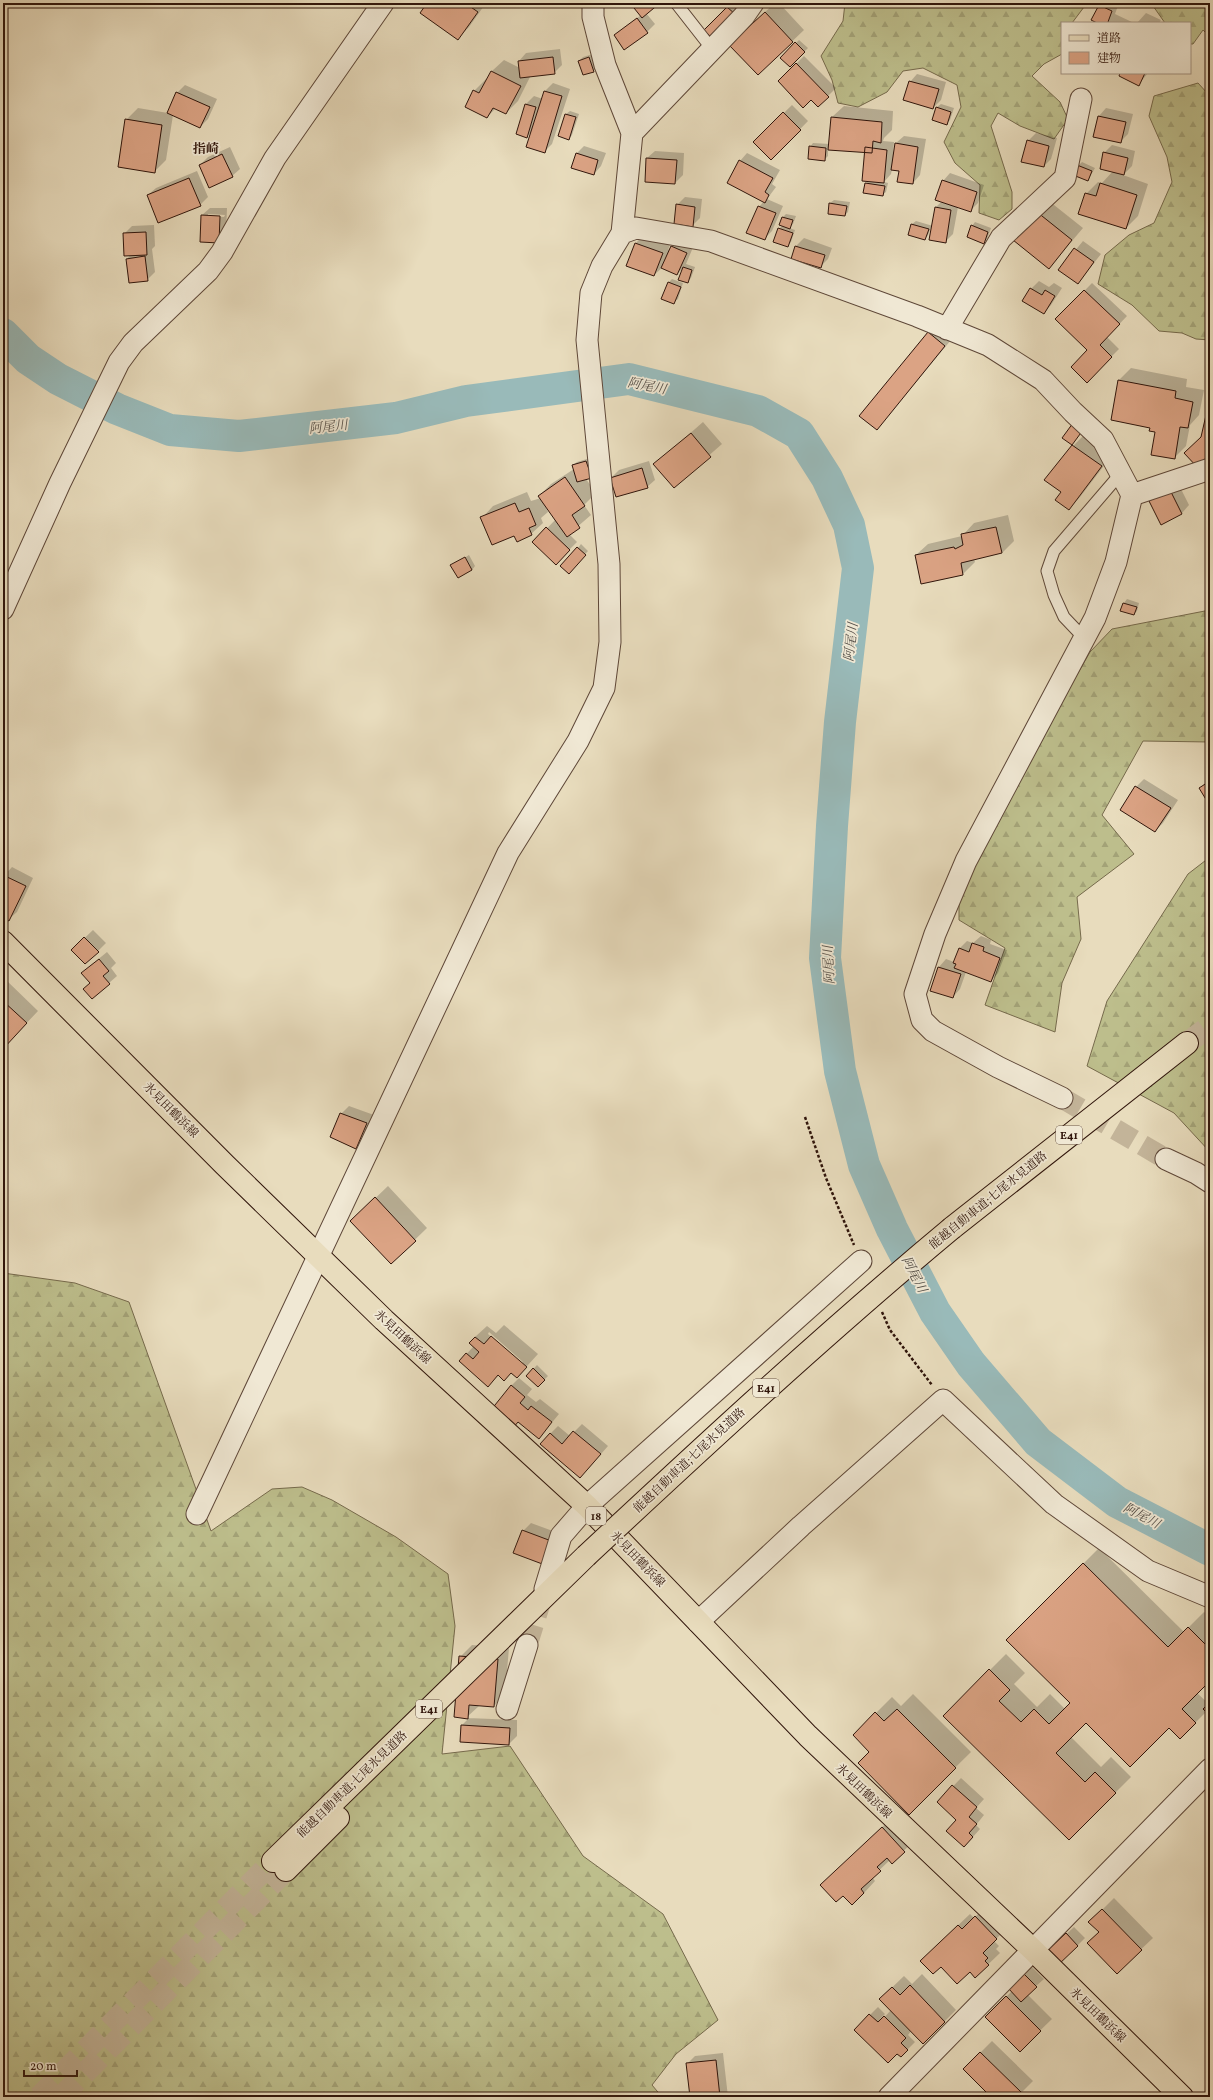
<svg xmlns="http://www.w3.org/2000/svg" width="1213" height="2100" font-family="Vollkorn,'Noto Serif JP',serif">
	<defs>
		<pattern id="forest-firs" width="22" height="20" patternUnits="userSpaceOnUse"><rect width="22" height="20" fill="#bdbe8c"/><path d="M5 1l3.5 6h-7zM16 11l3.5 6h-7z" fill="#a3a277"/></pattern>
	</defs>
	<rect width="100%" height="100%" fill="#e8dcbd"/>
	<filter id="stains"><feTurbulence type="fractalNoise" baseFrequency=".005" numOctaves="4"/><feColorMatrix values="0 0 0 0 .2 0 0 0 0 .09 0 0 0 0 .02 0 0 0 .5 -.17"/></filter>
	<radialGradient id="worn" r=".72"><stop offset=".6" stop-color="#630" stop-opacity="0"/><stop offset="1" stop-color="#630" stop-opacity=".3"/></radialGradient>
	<path fill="url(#forest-firs)" stroke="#766a4c" d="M845,3H1087L1072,23H1062V54L1044,64L1032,76L1060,102L1068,119L1054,139L1020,126L998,113L991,126L1012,192V209L999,220L979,213L980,185L955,163L944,142L961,107L957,85L923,68L903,71L887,92L858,107L838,103L832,80L821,56L843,21Z
		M1151,3H1210V37L1203,30L1193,44H1190V23H1165Z
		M1198,83L1208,94L1210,90V340L1196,339L1182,333L1159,331L1132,305L1098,284L1105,255L1129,235L1154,223L1172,182L1167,157L1149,116L1154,96Z
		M1210,610V742L1143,741L1102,815L1134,854L1077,897L1081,939L1062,983L1055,1032L985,1005L1005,948L959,920V896L1074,680L1090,652L1112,629Z
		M1210,857V1152L1174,1113L1087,1066L1107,1001L1188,874Z
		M3,1273L75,1283L129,1302L211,1531L272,1489L302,1487L332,1500L396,1537L448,1574L455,1626L442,1754L510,1746L583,1856L663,1914L718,2020L676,2054L652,2085L662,2097H3Z"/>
	<path fill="#0003" fill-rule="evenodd" d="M428,3H486L469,27L457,39Z
		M631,3H658L646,13L655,24L647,32L615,35L641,15Z
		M730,3H743L712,36L705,30Z
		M775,3H779L804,30L758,74L742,33Z
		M1102,3H1119L1115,14L1134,23H1099L1093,20Z
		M1146,13L1161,20L1159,23H1137Z
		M799,40L808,48L790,66L781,58Z
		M560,49L562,65L554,73L531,75L518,101L506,113L496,108L487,117L474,91L486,79L487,80L492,71L504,60L520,68L519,61L526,53Z
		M593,54L597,68L593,71L579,61L583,57Z
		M804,56L836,88L818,106L811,98L779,81Z
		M1121,73H1148L1139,84Z
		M917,74L946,82L941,100L933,108L910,82Z
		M553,83L570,89L552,144L544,152L533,131L527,136L517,134L526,104L534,96L543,99L545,91Z
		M185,85L217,99L208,119L200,127L173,115L166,160L154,172L126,120L138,108L168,113L177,93Z
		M941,104L954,108L950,120L946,124L937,107Z
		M792,105L808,121L771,159L754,142Z
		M844,106L893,111L892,130L884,138L883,141L894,142L893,154H895L896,143L904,136L926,139L920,175L913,183L900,171L892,169L891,174L884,182L888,183L886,192L882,195L864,192L866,183L869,181L865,152L828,149V156L824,160L810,147L813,143L830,144L832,117Z
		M1106,108L1133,114L1128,134L1120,142L1094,136L1099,116Z
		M570,111L579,114L572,135L569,139L559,136L566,114Z
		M1036,133L1057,138L1051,159L1044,166L1028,141Z
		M1112,145L1135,151L1132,166L1123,175L1148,184L1138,216L1126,228L1086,194L1098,182L1102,183L1113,171L1104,153Z
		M584,146L606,153L601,166L594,174L576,154Z
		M230,147L240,169L232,176L200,165L208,157Z
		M655,151L684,153L683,175L675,183L647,158Z
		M747,153L780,170L772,184L776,187L767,199L783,206L772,231L764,239L759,207L764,201L740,161Z
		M1082,162L1095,168L1088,180L1078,166Z
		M197,171L208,197L200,205L148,195L156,188Z
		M950,173L984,185L978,203L970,211L958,207L953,234L945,242L931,227L928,235L925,239L912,224L916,221L933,226L936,207L942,201L943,181Z
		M685,197L702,199L700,218L692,226L677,205Z
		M834,200L850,202L848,212L845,215L830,203Z
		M1049,201L1083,228L1049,268L1015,240Z
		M210,208H227L226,235L218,242L202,215ZM208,214L225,215L224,217L208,216Z
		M786,214L796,216L793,224L789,228L795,230L791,242L787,246L779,229L783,225L780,224L783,217Z
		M975,222L991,228L987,239L984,242L972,226Z
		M154,225L155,246L152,249L155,272L147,280L130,282L127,259L131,254L124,234L132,226Z
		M643,235L670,245L668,250L679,239L694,245L686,264L695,267L691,278L687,282L683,268L677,274L662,268L654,275L636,243Z
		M804,238L832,248L828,259L820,267L792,258L796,246Z
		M1083,241L1101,254L1078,283L1060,269Z
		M672,279L683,283L678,299L674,302L669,282Z
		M1039,281L1049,287L1054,283L1062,288L1051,305L1044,313L1031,289Z
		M1092,283L1127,316L1107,337L1119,349L1087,381L1089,350L1057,319Z
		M940,321L956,334L877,429L928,333Z
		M1131,368L1187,379L1186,387L1204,390L1199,415L1190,425L1186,446L1174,458L1119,380Z
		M1210,391V398L1207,395Z
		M703,422L722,444L674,486L655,464Z
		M1085,434L1113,454L1080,497L1069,509L1062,492L1046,480L1074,445Z
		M590,458L595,473L586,479L596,493L584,505L591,515L569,534L577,542L556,563L534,542L556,519L545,505L548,512L541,518L543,523L531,534H515L482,518L493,506L527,492L531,501L541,498L539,496L551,484L574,469L573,465L577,462Z
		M649,461L655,480L647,487L611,478L619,470Z
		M1178,483L1189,505L1182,513L1150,502Z
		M1008,515L1014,541L1002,553L974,559L975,562L963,574L922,583L916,555L928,544L962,536L974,523Z
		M581,544L588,551L572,569L578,548Z
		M469,555L475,566L472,570L452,566Z
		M1127,599L1139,603L1137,611L1134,614L1122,610L1124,603Z
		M1210,778V804L1200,788Z
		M1144,779L1178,800L1163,823L1155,831L1136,787Z
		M12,867L33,878L17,912L9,919L3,916V877Z
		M93,930L106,943L98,951L72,950Z
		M981,936L991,940L990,944L1007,950L998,973L991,981L966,972L960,989L953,997L931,990L939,967L946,959L954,962L959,949L967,941L973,943Z
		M107,952L116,963L111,968L117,976L109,983H91L90,966Z
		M5,979L38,1011L3,1048V981Z
		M349,1106L374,1115L364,1141L356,1148L341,1114Z
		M388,1186L427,1228L391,1263L364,1209Z
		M504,1325L538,1354L517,1377L511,1372L499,1375L488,1385L460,1361L474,1346L475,1337L487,1326L496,1333ZM489,1332L523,1362L522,1363L488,1334Z
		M537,1365L548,1376L538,1386L527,1376Z
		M519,1378L532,1389L527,1395L536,1402L540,1399L559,1414L539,1438L518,1421L511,1386Z
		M582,1424L608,1446L588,1469L550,1434L558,1426L570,1436Z
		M531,1523L561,1534L552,1556L523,1531Z
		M1099,1548L1184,1632L1204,1612L1210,1617V1680L1197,1693L1209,1704L1210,1703V1714L1207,1711L1180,1738L1169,1727L1086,1722L1071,1737L1101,1767L1111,1757L1131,1777L1069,1839L944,1716L1006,1654L1025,1673L1014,1684L1037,1707L1050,1694L1065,1709L1071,1703L1007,1640Z
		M472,1645L509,1648L505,1694L494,1706H479L467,1717L460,1657Z
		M913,1694L971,1752L909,1813L871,1751L854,1735L892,1697L901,1706Z
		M468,1718L517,1720V1736L509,1744L462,1725L469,1718Z
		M961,1778L984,1799L976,1808L984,1815L976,1825L980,1829L972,1838L958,1820L938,1802Z
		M894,1816L916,1839L892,1862L890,1860L872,1877L875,1881L864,1893L833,1873Z
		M1114,1898L1153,1938L1117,1972L1100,1932L1090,1922Z
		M987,1905L1008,1927L994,1941L999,1946L996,1949L1000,1953L975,1977L970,1971L941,1965L933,1949L970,1914L974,1918Z
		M1074,1927L1085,1938L1058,1965L1046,1953Z
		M1031,1966L1044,1979L1027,1994L1052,2019L1020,2050L986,2017L1012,1991L1009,1988Z
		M922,1974L956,2010L923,2043L911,2031L908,2035L915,2042L901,2056L855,2030L878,2007L885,2014L880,2019L881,2021L891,2010L880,1999L904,1976L912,1984Z
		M992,2041L1033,2081L1017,2097H982L987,2092L964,2069Z
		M723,2053L728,2097H691L687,2064L695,2056Z"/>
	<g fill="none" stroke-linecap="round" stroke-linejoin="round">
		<path stroke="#99bab9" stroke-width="32" d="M3,334L28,359L58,379L117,409L170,430L239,436L396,418L466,401L629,379L758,411L799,434L827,478L849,525L858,568L840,722L832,826L825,958L840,1071L864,1165L892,1229L935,1312L971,1364L1038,1442L1117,1502L1210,1550"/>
	</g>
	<path fill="#dba384" stroke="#30150b" d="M427,3H465L478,12L458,40L420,13Z
		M630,3H660L642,18Z
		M1099,5L1112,11L1108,22L1111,23H1097L1091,20Z
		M727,7L735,14L712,38L704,30Z
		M765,12L793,42L758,75L729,45Z
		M637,18L648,33L624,50L614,35Z
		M795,42L805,52L790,67L780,58Z
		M553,57L555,74L520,78L518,61Z
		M589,57L594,72L583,75L578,61Z
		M796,63L829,97L818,107L811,100L803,108L778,81Z
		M491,71L521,86L506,114L493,108L487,118L465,107L473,90L479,93Z
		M1120,73H1145L1139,86L1119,76Z
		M909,81L939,89L933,109L903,100Z
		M544,91L562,96L545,153L526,147Z
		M176,92L210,107L200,128L167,113Z
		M525,104L536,107L527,138L516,134Z
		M936,107L951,112L947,125L932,120Z
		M783,112L801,130L771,160L753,142Z
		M565,114L576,117L569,140L558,136Z
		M1098,116L1126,122L1121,143L1093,137Z
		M831,117L882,122L881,143L873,141L872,153L828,150Z
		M125,119L162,125L155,173L118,167Z
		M1027,140L1049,146L1044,167L1021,162Z
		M895,143L918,147L913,184L897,182L899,171L891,170Z
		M809,146L826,148L825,161L808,159Z
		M865,147L887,150L884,183L862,181Z
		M1103,152L1128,158L1124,175L1100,169Z
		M576,153L598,160L594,175L571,168Z
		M222,154L233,177L209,188L199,165Z
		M646,158L677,160L675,184L645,182Z
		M739,160L773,178L765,192L769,195L765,203L727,183Z
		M1077,165L1092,171L1088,181L1073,175Z
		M189,178L201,206L158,223L147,195Z
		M942,180L977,192L971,212L935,200Z
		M865,183L885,186L883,196L863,193Z
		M1100,183L1137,195L1126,229L1078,214L1085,193L1096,196Z
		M829,203L847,206L845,216L828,214Z
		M676,204L695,207L693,227L674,224Z
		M758,206L776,213L765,240L746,233Z
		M935,207L951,210L946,243L929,240Z
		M1037,212L1072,240L1049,269L1013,240Z
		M201,215L220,216L219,243L200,242Z
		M782,217L793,220L790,229L779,225Z
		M911,224L929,229L925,240L908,235Z
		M971,225L988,232L984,244L967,237Z
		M778,228L793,233L788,247L773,242Z
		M146,232L147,255L124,256L123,233Z
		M635,243L663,253L654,276L626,266Z
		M671,246L687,253L677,275L661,268Z
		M795,246L825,255L821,268L791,259Z
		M1074,248L1094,262L1078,284L1058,270Z
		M145,256L148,281L129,283L126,259Z
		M683,267L692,270L688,283L678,280Z
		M668,282L681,287L674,304L661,299Z
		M1030,288L1042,295L1045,290L1055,296L1044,314L1022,301Z
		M1084,290L1120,324L1100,345L1112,357L1087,383L1071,367L1087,350L1055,319Z
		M928,332L945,346L877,430L859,416Z
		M1118,380L1176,391L1175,398L1193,402L1188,428L1180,427L1175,459L1151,455L1155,432L1149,431L1150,428L1111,420Z
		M1210,412V457L1198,468L1184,453L1201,437L1206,415Z
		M1073,423L1083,430L1072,445L1062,438Z
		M691,433L711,457L674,488L653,464Z
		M1072,445L1102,466L1069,510L1055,500L1061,492L1044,480Z
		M586,461L592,478L577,482L572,465Z
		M642,468L648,488L616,497L610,478Z
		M565,477L585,506L572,515L580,528L567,537L538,496Z
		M1170,490L1182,514L1161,525L1149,501Z
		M515,503L519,512L529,508L536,525L529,528L532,535L517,542L514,536L492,545L480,517Z
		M546,527L570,550L556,565L532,542Z
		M996,527L1002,553L961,563L963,575L921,584L915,555L954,547L955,549L963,545L961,534Z
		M577,547L586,555L569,574L560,566Z
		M465,557L472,570L458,578L450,565Z
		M1123,603L1137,607L1134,615L1120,611Z
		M1210,781V806L1199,788Z
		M1135,786L1171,808L1155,832L1120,810Z
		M3,875L26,886L9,921L3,918Z
		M84,937L99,952L85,964L71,950Z
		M972,943L984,947L983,951L1000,958L991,982L954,968L956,964L953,963L959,948L969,952Z
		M99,959L109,971L103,976L110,984L92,999L83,989L90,983L81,973Z
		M938,967L961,974L953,998L930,991Z
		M3,1001L27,1023L3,1049Z
		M340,1113L367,1123L356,1149L330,1137Z
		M375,1197L416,1241L391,1264L350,1221Z
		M491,1336L527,1367L517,1378L511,1373L504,1381L498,1375L488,1387L459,1361L466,1353L473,1359L479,1352L469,1343L475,1337L484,1344Z
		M533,1368L545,1380L538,1387L526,1376Z
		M511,1385L525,1397L520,1403L528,1410L531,1406L552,1422L539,1439L518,1422L513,1428L491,1410Z
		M573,1431L601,1454L580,1478L540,1444L550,1433L562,1444Z
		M522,1530L554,1542L545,1565L513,1553Z
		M1083,1563L1168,1647L1188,1627L1210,1649V1681L1182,1709L1196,1723L1180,1739L1169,1728L1130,1767L1086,1723L1056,1753L1085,1782L1095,1772L1116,1793L1069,1840L943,1716L989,1669L1010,1690L999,1701L1021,1722L1034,1709L1049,1724L1070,1703L1006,1640Z
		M459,1656L498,1659L494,1707L469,1705L468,1719L454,1717Z
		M1210,1702V1716L1203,1709Z
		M897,1709L956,1768L909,1815L858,1763L869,1752L853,1735L875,1712L884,1721Z
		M461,1725L510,1728L509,1745L460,1742Z
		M952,1785L977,1807L969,1817L977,1824L969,1833L973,1837L964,1847L946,1831L956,1820L937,1802Z
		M882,1827L905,1852L892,1864L887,1858L877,1867L881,1871L861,1889L864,1893L852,1905L843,1896L836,1902L820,1885Z
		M1102,1909L1142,1950L1117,1974L1087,1943L1099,1932L1088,1922Z
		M975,1916L997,1939L983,1953L988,1958L985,1961L989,1965L975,1978L970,1972L957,1984L941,1967L933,1974L920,1961L958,1925L962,1929Z
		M1066,1933L1078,1946L1057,1966L1045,1953Z
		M1023,1973L1037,1987L1021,2002L1008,1988Z
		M910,1985L945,2022L923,2044L879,1999L892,1987L900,1995Z
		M1006,1996L1041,2031L1020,2052L985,2017Z
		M869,2014L878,2022L884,2016L906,2038L901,2043L908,2050L901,2057L897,2054L888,2063L854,2030Z
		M980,2052L1022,2093L1018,2097H981L986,2092L963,2069Z
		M716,2060L720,2097H690L686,2063Z"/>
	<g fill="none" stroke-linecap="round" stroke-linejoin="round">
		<path stroke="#c3b499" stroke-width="21" stroke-dasharray="21 10" stroke-linecap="butt" d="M1062,1098L1166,1159
			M527,1645L543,1594"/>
		<path stroke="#c3b499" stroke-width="22" stroke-dasharray="22 11" stroke-linecap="butt" d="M1187,1043L1210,1026
			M39,2097L273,1861
			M61,2097L286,1870"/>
		<defs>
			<path id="lane" d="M676,3L712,49
				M1084,638L1064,617L1054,595L1047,571L1054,551L1121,473"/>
			<path id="street" d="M632,133L744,16L753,3
				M622,233L636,228L711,241L917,316L988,345L1043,380L1073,412L1103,440L1132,495L1116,562L1095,618L966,861L935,934L915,994L922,1020L933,1031L998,1067L1062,1098
				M947,329L1001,238L1065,178L1081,99
				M1132,495L1210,469
				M3,609L60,483L119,362L133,343L208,271L222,252L275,158L383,3
				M1166,1159L1196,1173L1210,1182
				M197,1514L508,853L578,741L604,688L610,642L609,564L587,340L591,293L602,266L622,233L632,133L605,65L593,17V3
				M545,1589L561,1536L587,1506L861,1261
				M698,1622L801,1526L943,1400L1054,1504L1148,1571L1210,1597
				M507,1709L527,1645
				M889,2097L1210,1769"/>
			<path id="primary" d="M3,942L225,1165L384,1320L587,1506L808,1736L1033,1950L1182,2097"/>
			<path id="highway" d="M952,1228L1187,1043
				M273,1861L586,1556
				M286,1870L338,1818"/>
		</defs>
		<use href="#lane" stroke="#5e4738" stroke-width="13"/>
		<use href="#street" stroke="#5e4738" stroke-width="23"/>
		<use href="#primary" stroke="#30150b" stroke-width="24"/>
		<use href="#highway" stroke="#30150b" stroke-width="24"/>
		<path stroke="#30150b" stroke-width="2.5" stroke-dasharray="3 2" stroke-linecap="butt" d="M805,1117L826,1178L854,1245
			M882,1312L890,1330L932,1385"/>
		<use href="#lane" stroke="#f0e8d4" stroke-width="11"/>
		<use href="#street" stroke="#f0e8d4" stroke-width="21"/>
		<use href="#primary" stroke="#e8dcbd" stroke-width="22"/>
		<use href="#highway" stroke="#e8dcbd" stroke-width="22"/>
		<defs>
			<path id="highway-bridge" d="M586,1556C706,1444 826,1333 952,1228"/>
		</defs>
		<use href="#highway-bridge" stroke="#30150b" stroke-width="24" stroke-linecap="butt"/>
		<use href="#highway-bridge" stroke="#e8dcbd" stroke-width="22"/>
	</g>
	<g text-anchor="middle" stroke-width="3.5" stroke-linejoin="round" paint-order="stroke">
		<g fill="#f0e8d4" stroke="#6a5447" stroke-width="1">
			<rect x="1056" y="1126" width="26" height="18" rx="3"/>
			<rect x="753" y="1379" width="26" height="18" rx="3"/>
			<rect x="586" y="1507" width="20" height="18" rx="3"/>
			<rect x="416" y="1700" width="26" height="18" rx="3"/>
		</g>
		<g font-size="11" font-weight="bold" fill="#30150b">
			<text x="1069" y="1139">E41</text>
			<text x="766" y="1392">E41</text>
			<text x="596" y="1520">18</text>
			<text x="429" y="1713">E41</text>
		</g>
		<g font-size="12" fill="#30150b" stroke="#f0e8d4">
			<text transform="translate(171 1110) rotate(45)" y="4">氷見田鶴浜線</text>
			<text transform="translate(988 1200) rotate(-39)" y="4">能越自動車道;七尾氷見道路</text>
			<text transform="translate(403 1337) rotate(43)" y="4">氷見田鶴浜線</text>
			<text transform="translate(689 1460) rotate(-43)" y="4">能越自動車道;七尾氷見道路</text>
			<text transform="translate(638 1559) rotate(46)" y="4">氷見田鶴浜線</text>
			<text transform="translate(352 1784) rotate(-44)" y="4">能越自動車道;七尾氷見道路</text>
			<text transform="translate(864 1791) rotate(44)" y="4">氷見田鶴浜線</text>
			<text transform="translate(1098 2015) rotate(44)" y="4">氷見田鶴浜線</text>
		</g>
		<g font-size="13" font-weight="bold" fill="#30150b" stroke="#f0e8d4">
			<text x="206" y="153">指崎</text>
		</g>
		<g font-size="13" font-style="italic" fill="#554f48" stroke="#f0e8d4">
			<text transform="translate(647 385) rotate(11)" y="5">阿尾川</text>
			<text transform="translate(328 426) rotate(-6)" y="5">阿尾川</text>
			<text transform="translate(850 642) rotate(-83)" y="5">阿尾川</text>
			<text transform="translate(828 965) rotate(-93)" y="5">阿尾川</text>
			<text transform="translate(915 1274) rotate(63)" y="5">阿尾川</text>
			<text transform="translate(1142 1515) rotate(28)" y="5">阿尾川</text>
		</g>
	</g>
	<rect width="1213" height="2100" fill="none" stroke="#e8dcbd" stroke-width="16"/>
	<rect x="4" y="4" width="1205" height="2092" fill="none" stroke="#30150b" stroke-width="2"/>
	<rect x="8" y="8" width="1197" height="2084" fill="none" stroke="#30150b"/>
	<rect x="1061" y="22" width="130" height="52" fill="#f0e8d4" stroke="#a39484"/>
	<rect x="1069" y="35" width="20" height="6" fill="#e8dcbd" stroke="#a39484"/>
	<text x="1097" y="42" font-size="12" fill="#30150b">道路</text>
	<rect x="1069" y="52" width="20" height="12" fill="#dba384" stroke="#a39484"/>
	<text x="1097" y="62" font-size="12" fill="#30150b">建物</text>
	<path d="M24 2070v6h53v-6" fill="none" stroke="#30150b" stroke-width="2"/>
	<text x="30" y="2070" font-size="12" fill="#30150b" stroke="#f0e8d4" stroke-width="3" paint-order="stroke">20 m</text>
	<rect width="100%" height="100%" filter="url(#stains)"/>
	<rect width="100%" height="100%" fill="url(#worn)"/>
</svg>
